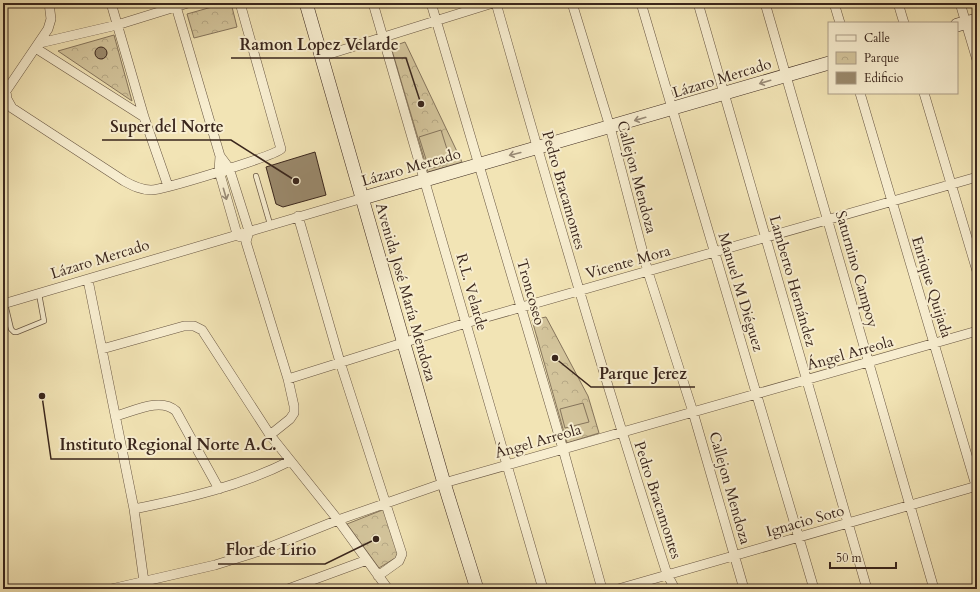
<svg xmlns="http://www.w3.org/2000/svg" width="980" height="592" font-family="Cardo,serif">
	<defs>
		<pattern id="park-crowns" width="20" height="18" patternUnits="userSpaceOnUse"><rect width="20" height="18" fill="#d3c49b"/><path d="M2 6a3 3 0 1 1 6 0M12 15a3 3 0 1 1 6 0" fill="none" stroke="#b6a885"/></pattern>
	</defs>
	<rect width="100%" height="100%" fill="#f2e4b5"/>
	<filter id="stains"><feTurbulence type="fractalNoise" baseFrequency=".005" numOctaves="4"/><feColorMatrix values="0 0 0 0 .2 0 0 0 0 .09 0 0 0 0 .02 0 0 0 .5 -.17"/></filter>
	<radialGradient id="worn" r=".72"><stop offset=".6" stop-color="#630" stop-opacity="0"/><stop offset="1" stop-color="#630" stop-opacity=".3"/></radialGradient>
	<path fill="url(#park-crowns)" stroke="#86755c" d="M226,3H231L237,27L194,38L187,14Z
		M114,35L132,101L58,51Z
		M405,42L462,162L428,172L391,47Z
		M546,317L588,396L599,433L567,443L532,320Z
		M385,509L400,555L379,568L347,524Z"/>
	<path fill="#d3c49b" stroke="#86755c" d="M441,130L451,162L429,169L419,137Z
		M583,403L589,422L565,428L560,409Z"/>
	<path fill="#9a896c" stroke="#3a261c" d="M95 53a6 6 0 1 1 12 0a6 6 0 1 1-12 0Z
		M315,152L326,195L283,207L276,204L266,167Z"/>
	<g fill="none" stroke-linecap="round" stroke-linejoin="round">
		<defs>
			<path id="lane" d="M256,176L270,224
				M5,304L11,329L14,332H17L44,321L39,294"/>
			<path id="street" d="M49,3L51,19L48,29L6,91L7,99L12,108L124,181C133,186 141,190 151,190C163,190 274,156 281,149L240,3
				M111,3L144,117L168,186
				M175,3L220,156L219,171L237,234L240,237
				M373,3L543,589
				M431,3L563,449L602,589
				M496,3C550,194 606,385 667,574L675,589
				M572,3L610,127L648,272L693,412L744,589
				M641,3L814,589
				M698,3L867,589
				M765,3L934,589
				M834,3L840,23
				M898,3L904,23
				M960,3L977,60
				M40,43L117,25L188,3
				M37,49L144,117
				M323,56L493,3
				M860,93L977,489
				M924,93L977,271
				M220,156L229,168L249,231L246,242L288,379L294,406V413L290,419L270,435
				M298,216L340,362L402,554L399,561L378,576
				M88,280L134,509L145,589
				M3,304L363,198
				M102,349L184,326H194L202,330L270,435L338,520L388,589
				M288,379L466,323L977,177
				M116,416C134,411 161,397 176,411L219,489
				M134,509C188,498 241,486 290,461
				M111,589L215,565L263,550L338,520L444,483L977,331
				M288,589L367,560
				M618,589L977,486"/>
			<path id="secondary" d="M306,3L444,483L477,589
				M957,25L977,20
				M363,198L829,63"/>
		</defs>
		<use href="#lane" stroke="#685642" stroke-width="6"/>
		<use href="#street" stroke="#685642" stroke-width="10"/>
		<use href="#secondary" stroke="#3a261c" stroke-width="14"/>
		<use href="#lane" stroke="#f7edcf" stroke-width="4.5"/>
		<use href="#street" stroke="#f7edcf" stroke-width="9"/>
		<use href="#secondary" stroke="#f7edcf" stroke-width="13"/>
	</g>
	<defs><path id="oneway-shaft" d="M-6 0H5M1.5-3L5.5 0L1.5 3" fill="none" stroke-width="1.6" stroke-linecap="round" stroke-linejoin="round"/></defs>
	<g stroke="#988a76">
		<use href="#oneway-shaft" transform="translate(765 82) rotate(163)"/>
		<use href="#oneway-shaft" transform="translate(640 119) rotate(164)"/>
		<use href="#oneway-shaft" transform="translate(515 154) rotate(166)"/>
		<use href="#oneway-shaft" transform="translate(225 194) rotate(74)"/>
	</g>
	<g text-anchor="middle" stroke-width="4" stroke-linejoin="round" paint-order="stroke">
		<g font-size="15" fill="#3a261c" stroke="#f7edcf">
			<text transform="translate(722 78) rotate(-17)" y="5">Lázaro Mercado</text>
			<text transform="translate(411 167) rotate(-16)" y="5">Lázaro Mercado</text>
			<text transform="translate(637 177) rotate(75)" y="5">Callejon Mendoza</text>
			<text transform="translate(564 190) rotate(74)" y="5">Pedro Bracamontes</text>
			<text transform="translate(100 259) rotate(-17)" y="5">Lázaro Mercado</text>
			<text transform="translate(628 262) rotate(-16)" y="5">Vicente Mora</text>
			<text transform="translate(857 269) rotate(74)" y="5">Saturnino Campoy</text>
			<text transform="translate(793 281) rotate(74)" y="5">Lamberto Hernández</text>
			<text transform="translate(932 287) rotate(73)" y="5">Enrique Quijada</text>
			<text transform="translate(406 292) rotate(74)" y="5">Avenida José María Mendoza</text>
			<text transform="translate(472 292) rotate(74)" y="5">R.L. Velarde</text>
			<text transform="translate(531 292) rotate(74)" y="5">Troncoseo</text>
			<text transform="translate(741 292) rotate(73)" y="5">Manuel M Diéguez</text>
			<text transform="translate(850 353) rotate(-16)" y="5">Ángel Arreola</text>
			<text transform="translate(538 441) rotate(-16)" y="5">Ángel Arreola</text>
			<text transform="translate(730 488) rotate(74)" y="5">Callejon Mendoza</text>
			<text transform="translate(658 500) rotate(72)" y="5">Pedro Bracamontes</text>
			<text transform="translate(805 521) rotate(-16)" y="5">Ignacio Soto</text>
		</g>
	</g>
	<path fill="none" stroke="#3a261c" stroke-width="1.5" d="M421 104L406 58H231M296 181L231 140H102M555 358L591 387H695M42 396L51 459H284M376 539L325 564H218"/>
	<g fill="#3a261c" stroke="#f7edcf" stroke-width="1.5">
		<circle cx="421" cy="104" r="4"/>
		<circle cx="296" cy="181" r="4"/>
		<circle cx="555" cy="358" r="4"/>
		<circle cx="42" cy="396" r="4"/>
		<circle cx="376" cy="539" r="4"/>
	</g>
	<g font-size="16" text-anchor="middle" font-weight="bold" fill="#3a261c" stroke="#f7edcf" stroke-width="4" stroke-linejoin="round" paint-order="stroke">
		<text x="319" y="50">Ramon Lopez Velarde</text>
		<text x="167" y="132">Super del Norte</text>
		<text x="643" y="379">Parque Jerez</text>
		<text x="168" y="450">Instituto Regional Norte A.C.</text>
		<text x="271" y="555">Flor de Lirio</text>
	</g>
	<rect width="980" height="592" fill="none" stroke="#f2e4b5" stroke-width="16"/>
	<rect x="4" y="4" width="972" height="584" fill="none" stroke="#3a261c" stroke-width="2"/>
	<rect x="8" y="8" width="964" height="576" fill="none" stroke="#3a261c"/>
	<rect x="828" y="22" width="130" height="72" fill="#f7edcf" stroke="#ab9d87"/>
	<rect x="836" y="35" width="20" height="6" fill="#f7edcf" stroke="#ab9d87"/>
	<text x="864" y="42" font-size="12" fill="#3a261c">Calle</text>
	<rect x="836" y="52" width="20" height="12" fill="url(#park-crowns)" stroke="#ab9d87"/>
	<text x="864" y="62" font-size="12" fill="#3a261c">Parque</text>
	<rect x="836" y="72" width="20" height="12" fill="#9a896c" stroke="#ab9d87"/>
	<text x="864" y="82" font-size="12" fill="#3a261c">Edificio</text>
	<path d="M830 562v6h66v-6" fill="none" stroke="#3a261c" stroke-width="2"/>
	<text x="836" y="562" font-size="12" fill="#3a261c" stroke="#f7edcf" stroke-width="3" paint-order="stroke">50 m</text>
	<rect width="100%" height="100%" filter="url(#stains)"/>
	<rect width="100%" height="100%" fill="url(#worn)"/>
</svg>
